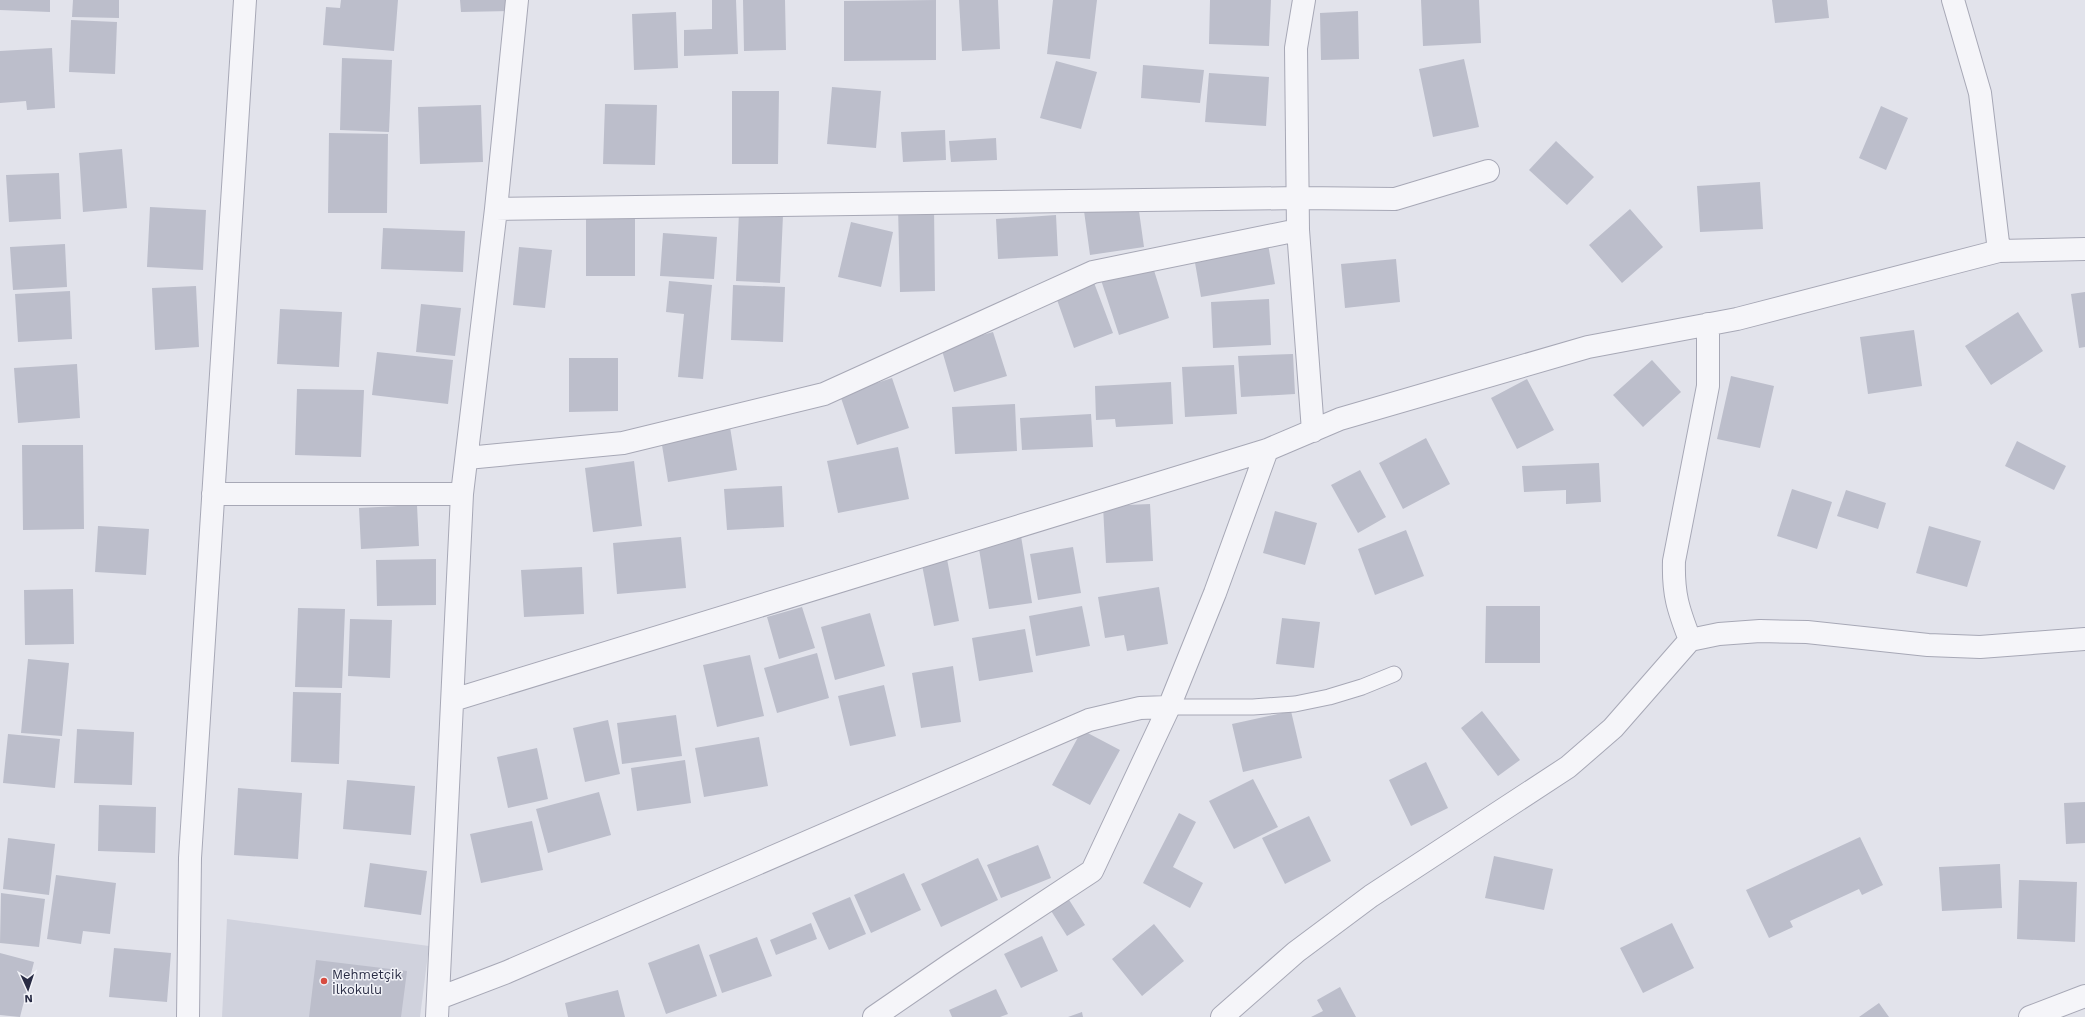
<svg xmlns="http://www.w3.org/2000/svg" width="2085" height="1017" font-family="'Work Sans',sans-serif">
	<rect width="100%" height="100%" fill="#e2e3eb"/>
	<path fill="#d0d2dd" d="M227,919L429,946L420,1017H222Z"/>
	<path fill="#bcbecb" d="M0,0H50V12L0,10Z
		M73,0H119V18L72,17Z
		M341,0H398L394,51L323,45L326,7L340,8Z
		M460,0H509L510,11L461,12Z
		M712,0H736L738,54L684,56V30L712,29Z
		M743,0H785L786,50L744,51Z
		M936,0V60L844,61V1Z
		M959,0H998L1000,49L962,51Z
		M1053,0H1097L1090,59L1047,54Z
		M1210,0H1271L1269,46L1209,44Z
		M1421,0H1479L1481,43L1423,46Z
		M1772,0H1827L1829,18L1775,23Z
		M1358,11L1359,59L1321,60L1320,13Z
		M676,12L678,68L634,70L632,14Z
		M71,20L117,22L115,74L69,72Z
		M52,48L55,108L27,110L26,101L0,103V51Z
		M342,58L392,60L389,132L340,130Z
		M1464,59L1479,127L1433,137L1419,69Z
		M1056,61L1097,72L1081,129L1040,118Z
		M1143,65L1204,70L1200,103L1141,98Z
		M1209,73L1269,77L1266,126L1205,122Z
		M832,87L881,91L876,148L827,144Z
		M732,91H779L778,164H732Z
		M605,104L657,105L655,165L603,164Z
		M481,105L483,162L420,164L418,107Z
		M1881,106L1908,118L1886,170L1859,158Z
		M945,130L946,160L903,162L901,132Z
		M329,133L388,134L387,213H328Z
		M996,138L997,160L951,162L949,141Z
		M1556,141L1594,177L1567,205L1529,170Z
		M122,149L127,208L83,212L79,153Z
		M59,173L61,219L9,222L6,175Z
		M1760,182L1763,229L1700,232L1697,186Z
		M1138,204L1144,247L1090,255L1084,211Z
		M898,206H934L935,291L900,292Z
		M150,207L206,210L203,270L147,267Z
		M1630,209L1663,247L1622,283L1589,245Z
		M739,212L783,215L780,283L736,281Z
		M1056,215L1058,256L998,259L996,219Z
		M586,219H635V276H586Z
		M851,222L893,232L881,287L838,277Z
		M383,228L465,231L463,272L381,269Z
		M663,233L717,237L714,279L660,276Z
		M65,244L67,287L13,290L10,247Z
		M1268,244L1275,284L1201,297L1194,257Z
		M519,247L552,250L545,308L513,305Z
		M1396,259L1400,302L1345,308L1341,264Z
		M1152,264L1169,318L1119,335L1101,280Z
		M1093,280L1113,333L1074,348L1055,294Z
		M669,281L712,285L703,379L678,377L684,314L666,312Z
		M733,285L785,287L783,342L731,340Z
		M196,286L199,347L155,350L152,288Z
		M70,291L72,339L18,342L15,294Z
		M2085,292V347L2079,348L2071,294Z
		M1269,299L1271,345L1213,348L1211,302Z
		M421,304L461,308L455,356L416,352Z
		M280,309L342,312L339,367L277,364Z
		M2018,312L2043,351L1991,385L1965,346Z
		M1914,330L1922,386L1868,394L1860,337Z
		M993,332L1007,376L954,392L941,347Z
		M377,352L453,360L448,404L372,395Z
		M1293,354L1295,394L1241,397L1238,356Z
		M569,358H618V411L569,412Z
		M1652,360L1681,392L1643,427L1613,395Z
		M77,364L80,418L18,423L14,368Z
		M1234,365L1237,414L1185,417L1182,367Z
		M1731,376L1774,386L1760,448L1717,439Z
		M892,378L909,428L857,445L840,395Z
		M1527,379L1554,430L1517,449L1491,398Z
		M1171,382L1173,424L1116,427L1115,419L1096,420L1095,386Z
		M297,389L364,390L361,457L295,455Z
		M1015,404L1017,451L955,454L952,407Z
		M1091,414L1093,447L1022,450L1020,418Z
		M730,427L737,470L668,482L661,439Z
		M1426,438L1450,484L1403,509L1379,463Z
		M2017,441L2066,466L2054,490L2005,466Z
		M22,445H83L84,529L23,530Z
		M898,447L909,499L838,513L827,461Z
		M634,461L642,526L593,532L585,468Z
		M1599,463L1601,502L1566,504V490L1524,492L1522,466Z
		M1360,470L1386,517L1358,533L1331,485Z
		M782,486L784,527L727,530L724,489Z
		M1792,489L1832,502L1817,549L1777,536Z
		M1846,490L1886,503L1878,529L1837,516Z
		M1150,504L1153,561L1106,563L1103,506Z
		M417,505L419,546L361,549L359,508Z
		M1275,511L1317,523L1305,565L1263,553Z
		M98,526L149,529L146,575L95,572Z
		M1929,526L1981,541L1967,587L1916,573Z
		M1406,530L1424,576L1375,595L1358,549Z
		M1021,536L1032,603L989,609L978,543Z
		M681,537L686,588L617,594L613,543Z
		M1073,547L1081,593L1038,600L1030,554Z
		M436,559V605L377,606L376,560Z
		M947,559L959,621L934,626L922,565Z
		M582,567L584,614L524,617L521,570Z
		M1159,587L1168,644L1127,651L1124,635L1105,638L1098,597Z
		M73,589L74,644L25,645L24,590Z
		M1082,606L1090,646L1036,656L1029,616Z
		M1486,606H1540V663H1485Z
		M802,607L815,648L779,659L767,617Z
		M298,608L345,609L342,688L295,687Z
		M870,613L885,666L835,680L821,627Z
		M1282,618L1320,622L1314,668L1276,664Z
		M350,619L392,620L390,678L348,676Z
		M1025,629L1033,672L979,681L972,638Z
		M817,653L829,698L777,713L764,668Z
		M750,655L764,716L717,727L703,665Z
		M28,659L69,663L62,736L21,733Z
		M953,666L961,722L921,728L912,673Z
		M884,685L896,736L850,746L838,696Z
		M293,692L341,693L339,764L291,762Z
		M1291,711L1302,758L1243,772L1232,724Z
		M1482,711L1520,760L1498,776L1461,728Z
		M676,715L682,756L622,764L617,723Z
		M608,720L620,774L585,782L573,728Z
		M77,729L134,732L132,785L74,783Z
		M1082,730L1120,750L1090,805L1052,785Z
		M8,734L60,739L55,788L3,783Z
		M759,737L768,786L704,797L695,748Z
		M537,748L548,799L508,808L497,757Z
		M685,760L691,803L637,811L631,768Z
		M1426,762L1448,808L1411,826L1389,780Z
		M1253,779L1278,827L1234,849L1209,801Z
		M347,780L415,786L411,835L343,829Z
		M238,788L302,793L298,859L234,855Z
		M599,792L611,835L548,853L536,809Z
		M2085,802V843L2066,844L2064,803Z
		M99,805L156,807L155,853L98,851Z
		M1179,813L1196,822L1173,867L1203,883L1190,908L1143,883Z
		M1309,816L1331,861L1285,884L1262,838Z
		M532,821L543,870L481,883L470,834Z
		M1860,837L1883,885L1862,895L1859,889L1790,921L1793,927L1769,938L1746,890Z
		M8,838L55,844L49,895L3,889Z
		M1038,845L1051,878L1001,898L987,865Z
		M1494,856L1553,869L1544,910L1485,898Z
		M978,858L998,900L941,927L921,884Z
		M370,863L427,871L421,915L364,907Z
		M2000,864L2002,908L1942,911L1939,867Z
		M904,873L921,910L871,933L854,895Z
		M56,875L116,883L110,934L83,931L81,944L47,939Z
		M2019,880L2077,882L2075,942L2017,939Z
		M1,893L45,899L39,947L0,943Z
		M1066,895L1085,925L1067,936L1048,906Z
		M850,897L866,934L829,950L812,913Z
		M811,923L817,939L776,955L770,940Z
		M1672,923L1694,968L1643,993L1620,948Z
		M1154,924L1184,961L1142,996L1112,959Z
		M1042,936L1058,971L1021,988L1004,954Z
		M757,937L772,976L722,993L709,955Z
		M699,944L717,996L666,1014L648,963Z
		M114,948L171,953L167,1002L109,997Z
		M0,953L34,962L20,1017L0,1015Z
		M316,960L407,971L401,1017H309Z
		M1340,987L1356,1017H1311L1323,1011L1317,1000Z
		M996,989L1008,1014L1000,1017H952L949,1010Z
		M618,990L625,1017H568L565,1003Z
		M1879,1003L1889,1017H1859Z
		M1082,1012L1083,1017H1068Z"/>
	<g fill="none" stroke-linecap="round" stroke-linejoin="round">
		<defs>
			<path id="lane" d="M1169,707H1253L1295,704L1329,697L1362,687L1394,674"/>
			<path id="street" d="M1304,0L1296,48L1298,230L1313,431
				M1953,0L1980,93L1999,251
				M496,209L1298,198L1395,199L1488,171
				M467,458L623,443L824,394L1093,272L1298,230
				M213,494H462
				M1690,640C1678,609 1673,594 1674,561L1708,386V324
				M453,700L1267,450L1340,419L1588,347L1737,319L1999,251L2085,249
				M439,998L507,972L1089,720L1140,708L1169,707
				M188,1017L190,858L245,0
				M437,1017L462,494L496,209L517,0
				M874,1017L951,964L1092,871L1169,707L1215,593L1267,450
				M1222,1017L1296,952L1371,896L1568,767L1613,728L1690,640L1719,634L1760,631L1807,632L1928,645L1980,647L2085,639
				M2030,1017L2085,996"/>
		</defs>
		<use href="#lane" stroke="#a7a8b6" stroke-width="17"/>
		<use href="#street" stroke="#a7a8b6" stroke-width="24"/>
		<use href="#lane" stroke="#f5f5f9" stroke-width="15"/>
		<use href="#street" stroke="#f5f5f9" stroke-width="22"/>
	</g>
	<circle fill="#d74c40" stroke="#f2f3f8" stroke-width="1.5" cx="324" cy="981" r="4"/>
	<g text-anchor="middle" stroke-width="3" stroke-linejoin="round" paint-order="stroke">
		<g font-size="13" fill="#292c44" stroke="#f2f3f8" text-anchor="start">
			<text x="332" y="979">Mehmetçik<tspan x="332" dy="15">İlkokulu</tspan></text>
		</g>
	</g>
	<g transform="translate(28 989) rotate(177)" stroke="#f2f3f8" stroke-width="3" paint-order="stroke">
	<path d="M0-3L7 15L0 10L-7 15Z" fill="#292c44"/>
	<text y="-6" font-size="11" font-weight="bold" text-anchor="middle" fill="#292c44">N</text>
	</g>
</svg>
